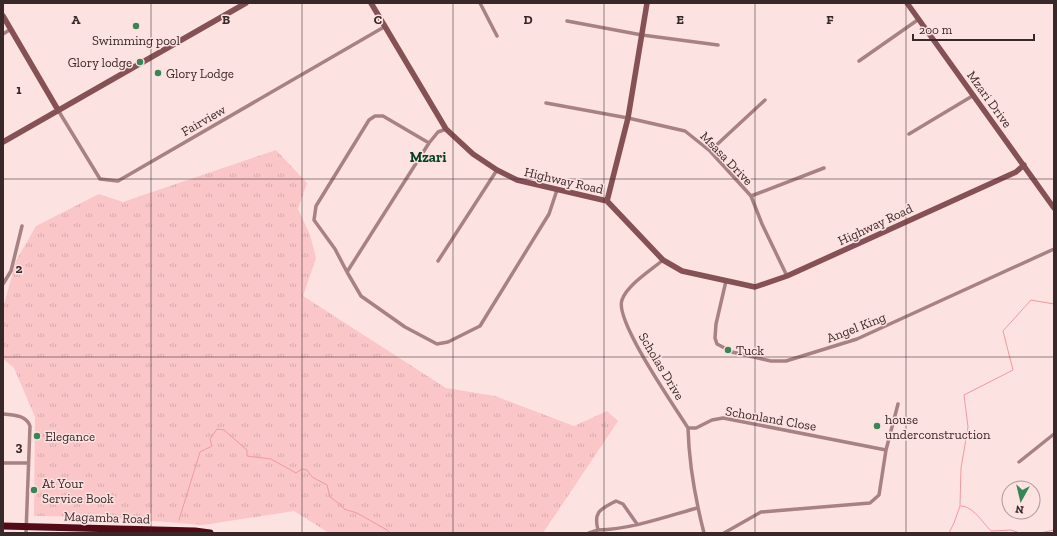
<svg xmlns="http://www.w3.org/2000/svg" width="1057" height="536" font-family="'Zilla Slab',serif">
	<defs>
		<pattern id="grass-tufts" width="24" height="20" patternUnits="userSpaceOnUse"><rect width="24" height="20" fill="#fac6c8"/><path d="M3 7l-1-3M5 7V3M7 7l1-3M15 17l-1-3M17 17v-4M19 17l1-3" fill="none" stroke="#d7aaac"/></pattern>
	</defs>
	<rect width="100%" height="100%" fill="#fde2e2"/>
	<path fill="url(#grass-tufts)" d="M276,150L307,183L298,209L310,235L316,258L303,296L446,388L495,396L574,426L607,411L618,421L543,533H329L294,511L203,525L107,517L34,516L35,417L14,368L3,359V308L16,261L36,226L99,194L123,202Z"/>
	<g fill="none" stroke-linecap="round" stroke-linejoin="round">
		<path stroke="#f09a9e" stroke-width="1" d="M961,506C973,506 983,523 991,531L1011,530L1020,533
			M179,520L200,452L212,446L210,439L217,429L224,430L247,450V456L271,459L296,473L302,469L307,470L312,477L327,485L330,497L341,505L344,509L357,513L387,530L390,533
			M949,533L954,523L960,506L961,468L968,427L964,395L1013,370L1003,331L1031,300L1054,304
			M1040,533L1054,530"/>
		<path stroke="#a88283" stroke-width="3.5" d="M480,3L497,36
			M567,21L642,35L718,45
			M3,34L11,29
			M859,61L919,19
			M546,103L628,118L685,131L710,151L751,196L762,224L787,276
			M58,110L100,179L118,181L384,27
			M446,129L438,132L429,143L347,272L361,296L405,327L437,344L448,342L480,326L549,214L557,190
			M909,134L974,95
			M710,151L765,100
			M751,196L824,168
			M663,260C651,270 627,285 622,300C614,320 675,407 688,428
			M438,261L497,170
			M347,272L335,249L314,220L316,206L369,120L375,116H383L429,143
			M726,281L716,324L715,338L717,344L732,352L771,361H786L857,339L1054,249
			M3,284L11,271L22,226
			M3,414C13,415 26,415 30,426L26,533
			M1019,462L1054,434
			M3,463H28
			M637,524L623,504L616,501C601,509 593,511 598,530C632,529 665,517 697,508
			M589,533L598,530
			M704,533C695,498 689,464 688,428H696L712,420L723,418L886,450L898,404
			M724,533L761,512L870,503L879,495L886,450"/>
		<path stroke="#865154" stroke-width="5.5" d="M371,3L446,129L473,154L497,170L517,180L607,201L663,260L682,271L755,287L787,276L1016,172L1024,165
			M907,3L1054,208
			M3,16L58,110
			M3,142L246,3
			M607,201L628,118L647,3"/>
		<path stroke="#530a18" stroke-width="7" d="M3,526L195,531L210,533"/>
	</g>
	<path fill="none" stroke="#392829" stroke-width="1" stroke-opacity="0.55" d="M151,3V533M302,3V533M453,3V533M604,3V533M755,3V533M906,3V533M3,179H1054M3,357H1054"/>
	<g fill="#388656" stroke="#fde2e2" stroke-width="1.5">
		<circle cx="136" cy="26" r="4"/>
		<circle cx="140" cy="62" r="4"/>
		<circle cx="158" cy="73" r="4"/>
		<circle cx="728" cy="350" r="4"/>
		<circle cx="877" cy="426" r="4"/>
		<circle cx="37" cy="436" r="4"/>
		<circle cx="34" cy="490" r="4"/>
	</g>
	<g text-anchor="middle" stroke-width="3" stroke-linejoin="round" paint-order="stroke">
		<g font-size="13" fill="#392829" stroke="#fde2e2" text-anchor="start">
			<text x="136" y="45" text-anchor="middle">Swimming pool</text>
			<text x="132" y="67" text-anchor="end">Glory lodge</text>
			<text x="166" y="78">Glory Lodge</text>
			<text x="736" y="355">Tuck</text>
			<text x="885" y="424">house<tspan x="885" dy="15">underconstruction</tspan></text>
			<text x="45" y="441">Elegance</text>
			<text x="42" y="488">At Your<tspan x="42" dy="15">Service Book</tspan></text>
		</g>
		<g font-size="13" fill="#392829" stroke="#fde2e2">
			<text transform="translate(990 99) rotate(54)" y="5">Mzari Drive</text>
			<text transform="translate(203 120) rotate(-30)" y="5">Fairview</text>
			<text transform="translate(727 158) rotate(46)" y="5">Msasa Drive</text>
			<text transform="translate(564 180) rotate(13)" y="5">Highway Road</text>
			<text transform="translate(875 224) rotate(-25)" y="5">Highway Road</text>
			<text transform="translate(856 327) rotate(-21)" y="5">Angel King</text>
			<text transform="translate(662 366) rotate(59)" y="5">Scholas Drive</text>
			<text transform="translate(771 418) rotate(10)" y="5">Schonland Close</text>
			<text transform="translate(107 517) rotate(2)" y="5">Magamba Road</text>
		</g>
		<g font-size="14" font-weight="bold" fill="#054122" stroke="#fde2e2">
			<text x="428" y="162">Mzari</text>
		</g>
	</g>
	<g font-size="13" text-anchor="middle" font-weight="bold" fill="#392829" stroke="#fde2e2" stroke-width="3" stroke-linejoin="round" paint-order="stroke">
		<text x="76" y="24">A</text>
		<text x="226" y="24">B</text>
		<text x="378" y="24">C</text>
		<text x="528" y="24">D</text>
		<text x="680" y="24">E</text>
		<text x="830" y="24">F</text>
		<text x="19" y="94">1</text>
		<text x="19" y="273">2</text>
		<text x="19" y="451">3</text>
	</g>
	<rect width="1057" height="536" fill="none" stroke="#392829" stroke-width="8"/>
	<g transform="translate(1021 500) rotate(188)"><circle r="19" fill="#fde2e2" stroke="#af9898"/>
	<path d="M0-3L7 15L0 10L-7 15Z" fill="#388656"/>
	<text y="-6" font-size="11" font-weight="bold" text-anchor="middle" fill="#392829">N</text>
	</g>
	<path d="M913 34v6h121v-6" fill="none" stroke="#392829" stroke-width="2"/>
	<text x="919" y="34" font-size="12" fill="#392829" stroke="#fde2e2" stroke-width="3" paint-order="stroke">200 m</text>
</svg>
